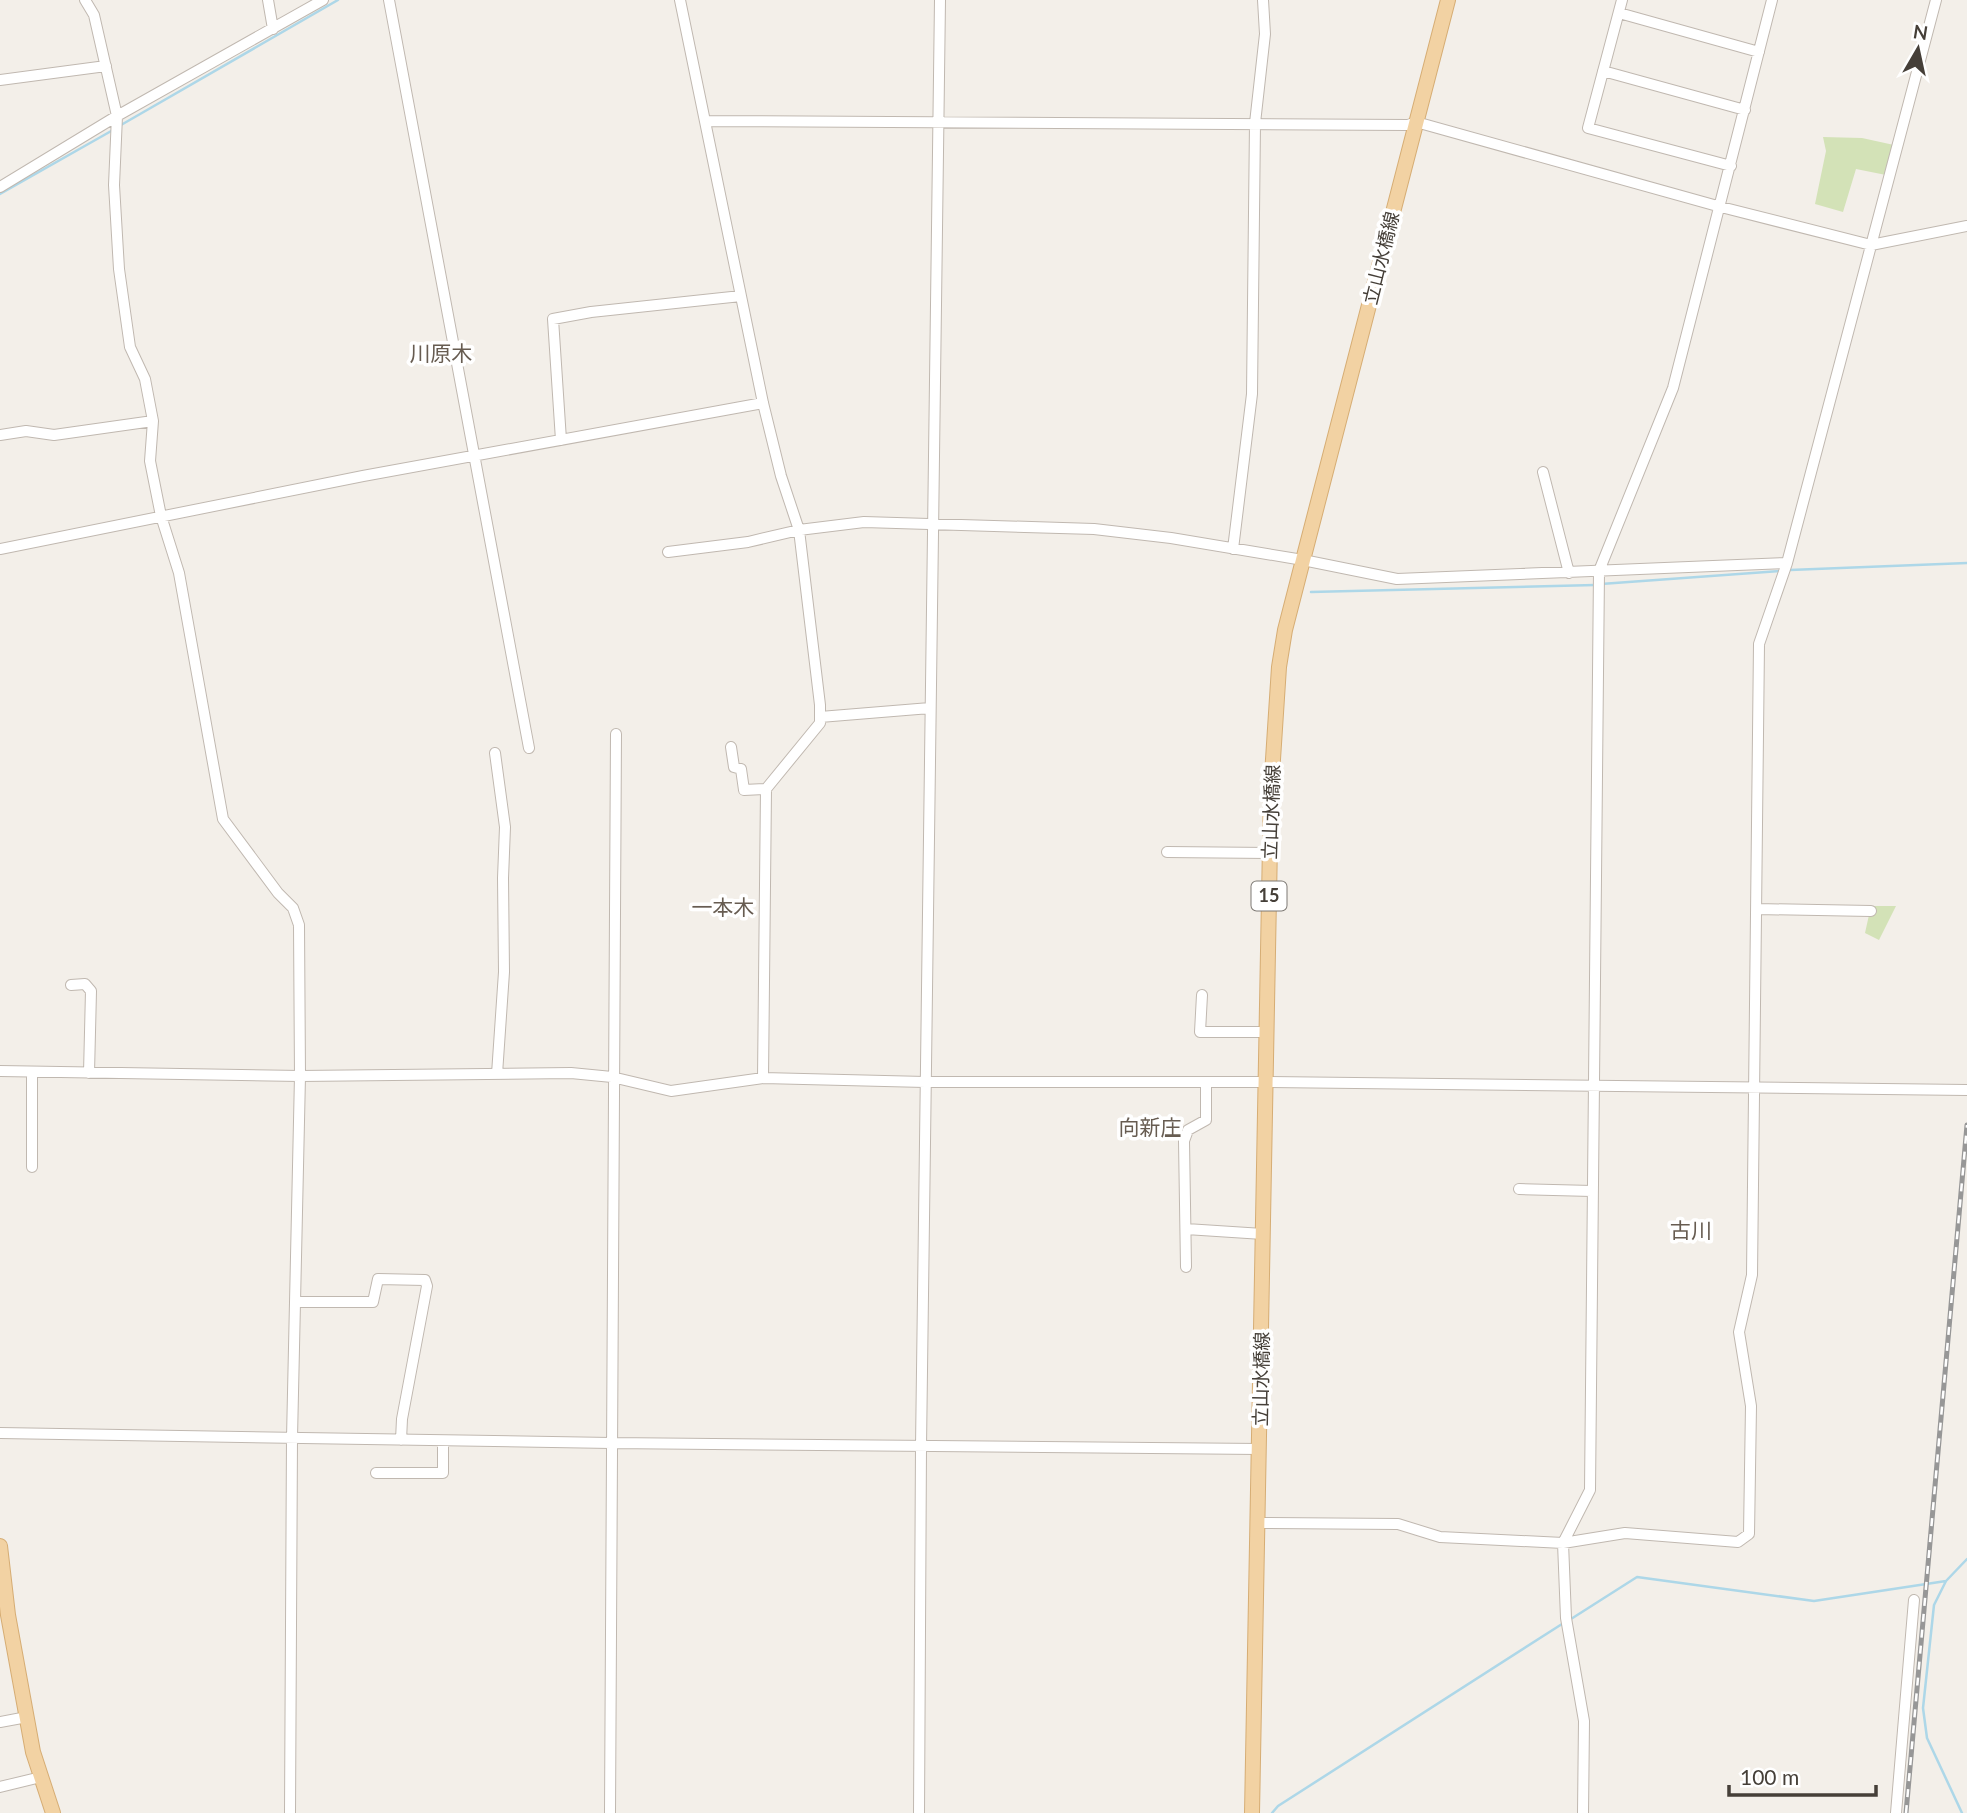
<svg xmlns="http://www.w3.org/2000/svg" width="1967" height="1813" font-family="Lato,'Noto Sans JP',sans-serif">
	<rect width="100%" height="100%" fill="#f3efe9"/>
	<path fill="#d3e2b7" d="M1823,137L1862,138L1894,145L1886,175L1856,169L1843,212L1815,204L1826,151Z
		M1871,906H1896L1879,940L1865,933Z"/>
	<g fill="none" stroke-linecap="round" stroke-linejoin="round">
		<path stroke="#add7e8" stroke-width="2.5" d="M121,125L338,0
			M0,194L113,130
			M1790,570L1967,563
			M1601,584L1780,571
			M1311,592L1595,585
			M1946,1581L1934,1605L1923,1708L1927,1738L1962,1813
			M1571,1619L1637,1577L1814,1601L1946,1581L1967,1559
			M1272,1813L1278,1806L1562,1624"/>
		<defs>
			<path id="minor" d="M85,0L94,15L117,116L114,185L119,269L130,347L145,379L153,421L150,461L161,516L179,573L223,819L278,893L293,908L299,925L300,1076L292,1438L290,1813
				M268,0L273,29
				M389,0L529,748
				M680,0L763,403L781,476L799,530L820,705V723L766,789L763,1078
				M1622,0L1588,128L1731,166
				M1619,13L1759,52
				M1603,71L1745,110
				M0,80L106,66
				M705,121L1408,125L1416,122L1721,207L1871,245L1967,226
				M0,187L117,116L323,0
				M0,435L26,431L54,435L153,421
				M561,440L553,319L591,312L741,296
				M1543,472L1569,573
				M0,549L363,476L763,403
				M1233,549L1252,394L1255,123L1265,34L1263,0
				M668,552L748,542L799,530L864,522L1094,529L1171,538L1303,560L1397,579L1787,563
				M820,717L930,708
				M731,747L734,767L741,769L744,790L766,789
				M495,753L505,827L503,878L504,972L497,1074
				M1167,852L1269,853
				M1757,909L1871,911
				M71,985L85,984L91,991L89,1073
				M1202,995L1200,1032H1267
				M0,1071L300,1076L571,1073L612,1077L671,1091L763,1078L925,1082H1266L1967,1090
				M32,1167V1072
				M1519,1189L1592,1191
				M1186,1229L1263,1234
				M1186,1267L1184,1141L1188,1130L1206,1120V1082
				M295,1302H373L378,1279L425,1280L427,1286L402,1419L401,1440
				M0,1433L611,1443L1260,1449
				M376,1473H443V1441
				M1258,1523L1398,1524L1440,1537L1563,1543L1625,1533L1738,1542L1749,1534L1751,1406L1739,1332L1752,1275L1759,644L1787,563L1936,0
				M0,1722L27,1717
				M0,1787L41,1777
				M610,1813L616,734
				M919,1813L921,1447L940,0
				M1583,1813L1584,1721L1566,1618L1563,1543L1590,1490L1599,571L1673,388L1772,0
				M1896,1813L1914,1600"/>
			<path id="major" d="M0,1546L8,1615L33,1752L53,1813
				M1252,1813L1271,790L1279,667L1285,630L1303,560L1448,0"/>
		</defs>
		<use href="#minor" stroke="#c0b8b0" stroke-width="12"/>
		<use href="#major" stroke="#d6ad74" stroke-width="16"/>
		<use href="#minor" stroke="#fff" stroke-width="10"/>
		<use href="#major" stroke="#f2d2a3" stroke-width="14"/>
		<defs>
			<path id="rail" d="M1906,1813L1967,1125"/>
		</defs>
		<use href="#rail" stroke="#979797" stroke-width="5"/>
		<use href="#rail" stroke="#fff" stroke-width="2.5" stroke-dasharray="8" stroke-linecap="butt"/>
	</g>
	<g text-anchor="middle" stroke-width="7" stroke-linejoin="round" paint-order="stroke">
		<rect fill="#fff" stroke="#7d7974" stroke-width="2" x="1251.5" y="881.5" width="35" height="29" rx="5"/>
		<g font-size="18" font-weight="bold" fill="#453f38">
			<text x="1269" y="902">15</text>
		</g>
		<g font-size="19" fill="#453f38" stroke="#fff">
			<text transform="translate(1381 258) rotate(-76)" y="7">立山水橋線</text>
			<text transform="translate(1271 812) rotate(-88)" y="7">立山水橋線</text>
			<text transform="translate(1261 1379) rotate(-89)" y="7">立山水橋線</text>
		</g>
		<g font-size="21" fill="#675c51" stroke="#fff">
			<text x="441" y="361">川原木</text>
			<text x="723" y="915">一本木</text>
			<text x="1150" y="1135">向新庄</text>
			<text x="1691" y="1238">古川</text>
		</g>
	</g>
	<g transform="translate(1918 49) rotate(9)" stroke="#ffffff" stroke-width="5" paint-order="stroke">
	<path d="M0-5L12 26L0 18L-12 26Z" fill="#453f38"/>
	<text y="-10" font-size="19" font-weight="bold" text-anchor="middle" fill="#453f38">N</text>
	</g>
	<path d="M1729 1785v10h147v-10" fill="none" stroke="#453f38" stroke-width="3.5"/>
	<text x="1740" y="1785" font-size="21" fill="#453f38" stroke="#ffffff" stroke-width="5" paint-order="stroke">100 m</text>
</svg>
